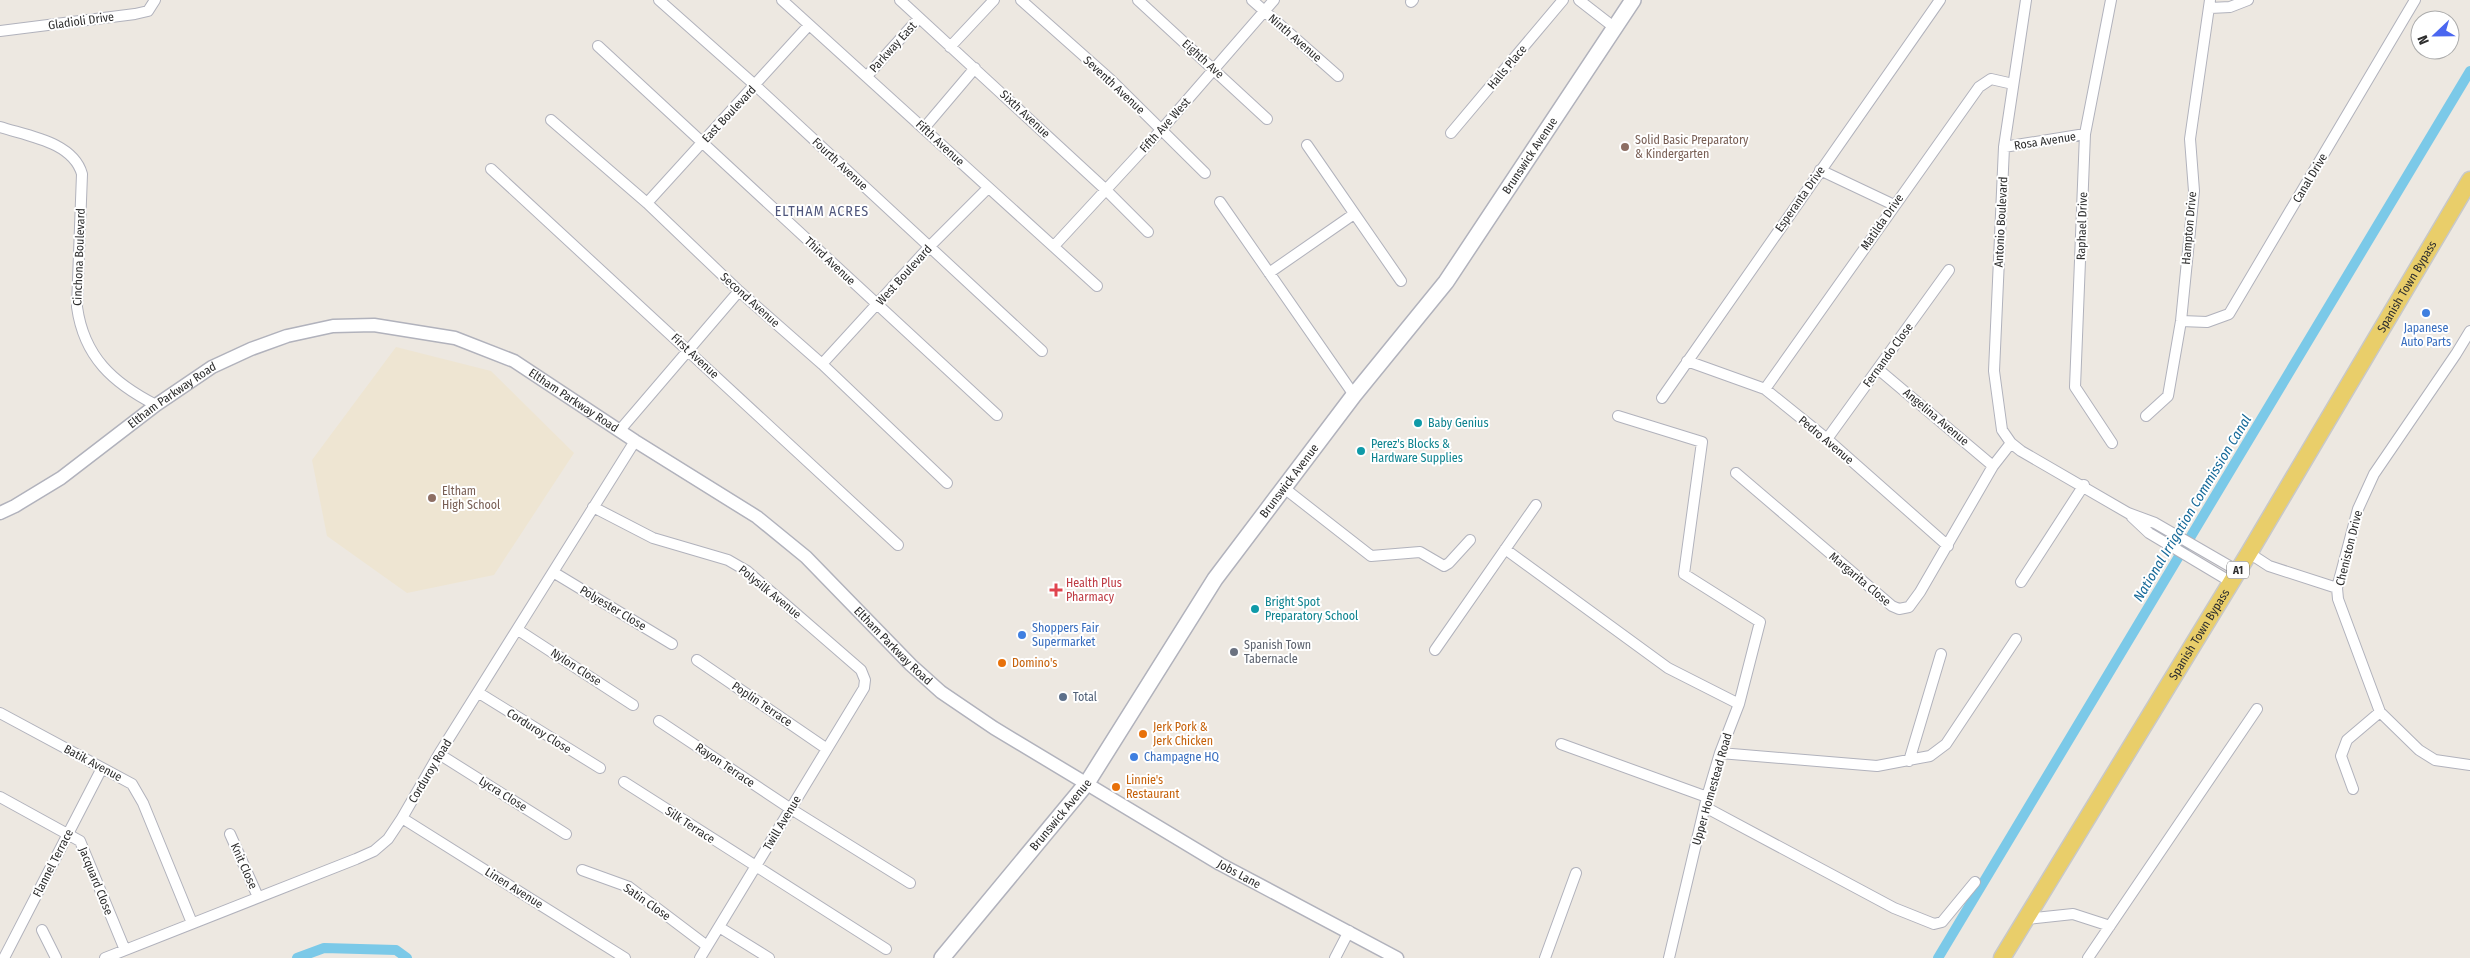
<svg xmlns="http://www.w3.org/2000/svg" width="2470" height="958" font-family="'Fira Sans Condensed',sans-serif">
	<rect width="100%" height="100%" fill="#ede8e1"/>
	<path fill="#eee5d2" d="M396,347L491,371L574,453L494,575L407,593L327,536L312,460Z"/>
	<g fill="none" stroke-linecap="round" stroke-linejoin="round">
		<path stroke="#7bc9e8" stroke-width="10" d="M297,958L324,948L396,950L407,958
			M1938,958L2470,71"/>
		<defs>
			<path id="minor" d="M659,0L756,86L1042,351
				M782,0L1097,286
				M900,0L1106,190L1148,232
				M1021,0L1111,80L1205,173
				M1138,0L1267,119
				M1252,0L1338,76
				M1579,0L1615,28
				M2026,0L2004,147L1994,371L2002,430L2011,443L2021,451L2128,513L2155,523L2238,571
				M2111,0L2085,134L2075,387L2112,443
				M1411,2L1413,0
				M2210,8L2230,7L2248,0
				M0,31L135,14L148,11L155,0
				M598,46L997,415
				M950,47L994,0
				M867,76L919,18
				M551,120L647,203L739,291L822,364L947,483
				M0,127C28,136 73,142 82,174L77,307C84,357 113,383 156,405
				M925,127L975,68
				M1451,133L1563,0
				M1307,145L1401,281
				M2004,147L2085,134
				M491,169L898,545
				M1820,170L1894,205
				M1220,202L1354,395
				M647,203L809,25
				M1054,246L1162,129L1274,0
				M1269,273L1354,214
				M2181,321L2207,322L2229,314L2415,0
				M2470,331L2456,354L2374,474L2358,509L2337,588L2338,599L2380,712L2419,750L2435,760L2470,765
				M1687,361L1765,389L1827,439L1948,546
				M822,364L929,247L988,188
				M1878,369L1993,466
				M1765,389L1979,87L1991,79L2013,84
				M1662,398L1940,0
				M1618,416L1702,442L1684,574L1760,622L1739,704L1720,753L1707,797L1669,958
				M2146,416L2168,396L2181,321L2194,191L2190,139L2210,0
				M620,430L739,291
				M1827,439L1949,270
				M1736,473L1892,606L1899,609L1909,607L1920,592L1993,466L2011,443
				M1284,488L1371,556L1420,552L1444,566L1449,563L1470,540
				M593,507L653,538L728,560L747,571L861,670L865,680L864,688L700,958
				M2132,517L2149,533L2231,582
				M1505,549L1668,668L1739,704
				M2249,553L2269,566L2337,588
				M553,572L672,644
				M2021,582L2084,485
				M518,630L633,705
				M1435,650L1536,505
				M697,660L827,749
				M479,693L600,768
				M0,713L132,784L143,803L192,923
				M659,721L791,809L910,883
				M1561,744L1707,797
				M1720,753L1877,766L1930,756L1946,744L2016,639
				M439,754L566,834
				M1909,761L1941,654
				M624,782L886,949
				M2353,789L2341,756L2347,740L2380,712
				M0,797L80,841L125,950
				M1705,807L1894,908L1934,924L1942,922L1975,882
				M402,818L625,958
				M230,834L258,897
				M582,870L629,887L707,946
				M2026,919L2073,914L2110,926
				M719,927L769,958
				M42,930L56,958
				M4,958L102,768
				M105,958L356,859L374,851L388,839L402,818L439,754L635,441
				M1335,958L1349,931
				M1545,958L1576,873
				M2088,958L2257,709"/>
			<g id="tertiary">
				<path id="s1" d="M0,513L15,506L61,478L156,405L212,367L251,349L287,336L333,326L374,325L455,338L514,361L635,441L757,517L806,557L911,665L941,692L994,728L1220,864L1397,958"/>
			</g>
			<g id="secondary">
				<path id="s2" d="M942,958L1087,783L1215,579L1354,395L1446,282L1633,0"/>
			</g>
			<g id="primary">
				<path id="s3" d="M2002,958L2249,553L2470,180"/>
			</g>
		</defs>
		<use href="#minor" stroke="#b1b2bc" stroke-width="12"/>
		<use href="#tertiary" stroke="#b1b2bc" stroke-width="15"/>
		<use href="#secondary" stroke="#b1b2bc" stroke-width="18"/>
		<use href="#primary" stroke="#c8c8c8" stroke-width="19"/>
		<use href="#minor" stroke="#fff" stroke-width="10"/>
		<use href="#tertiary" stroke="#fff" stroke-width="12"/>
		<use href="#secondary" stroke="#fff" stroke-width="15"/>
		<use href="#primary" stroke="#e9ce6a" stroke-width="16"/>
	</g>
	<g fill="#8d6e63" stroke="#fff" stroke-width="2">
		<circle cx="1625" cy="147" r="5"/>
		<circle cx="432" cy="498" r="5"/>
	</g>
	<g fill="#3f7fe0" stroke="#fff" stroke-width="2">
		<circle cx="2426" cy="313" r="5"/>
		<circle cx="1022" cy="635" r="5"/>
		<circle cx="1134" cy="757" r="5"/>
	</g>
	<g fill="#0f9aa8" stroke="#fff" stroke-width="2">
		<circle cx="1418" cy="423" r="5"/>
		<circle cx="1361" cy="451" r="5"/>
		<circle cx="1255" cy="609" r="5"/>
	</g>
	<path fill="#e0444e" stroke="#fff" stroke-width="2" d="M1053.5 582.5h5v5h5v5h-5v5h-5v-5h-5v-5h5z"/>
	<circle fill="#6b7280" stroke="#fff" stroke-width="2" cx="1234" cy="652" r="5"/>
	<g fill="#e8710a" stroke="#fff" stroke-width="2">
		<circle cx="1002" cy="663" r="5"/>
		<circle cx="1143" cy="734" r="5"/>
		<circle cx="1116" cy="787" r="5"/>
	</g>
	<circle fill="#5c6f8a" stroke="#fff" stroke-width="2" cx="1063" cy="697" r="5"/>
	<g text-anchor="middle" stroke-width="4" stroke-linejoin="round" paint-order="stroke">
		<rect fill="#fff" stroke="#6c6c6c" stroke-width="1" x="2227" y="561.5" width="22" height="17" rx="4"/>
		<g font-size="11" font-weight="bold" fill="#2d2d2d">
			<text x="2238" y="574">A1</text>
		</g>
		<g font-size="12" fill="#2d2d2d" stroke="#fff">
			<text transform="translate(81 21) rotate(-8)" y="4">Gladioli Drive</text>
			<text transform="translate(1295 38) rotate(41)" y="4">Ninth Avenue</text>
			<text transform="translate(893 47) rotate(-48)" y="4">Parkway East</text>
			<text transform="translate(1203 59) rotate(42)" y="4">Eighth Ave</text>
			<text transform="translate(1507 67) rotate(-50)" y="4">Halls Place</text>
			<text transform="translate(1114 85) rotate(43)" y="4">Seventh Avenue</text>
			<text transform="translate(729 114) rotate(-47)" y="4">East Boulevard</text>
			<text transform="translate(1025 114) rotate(43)" y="4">Sixth Avenue</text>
			<text transform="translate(1165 125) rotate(-48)" y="4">Fifth Ave West</text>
			<text transform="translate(2045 141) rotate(-9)" y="4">Rosa Avenue</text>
			<text transform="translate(940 143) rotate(43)" y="4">Fifth Avenue</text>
			<text dy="4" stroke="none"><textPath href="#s2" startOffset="996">Brunswick Avenue</textPath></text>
			<text transform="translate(840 164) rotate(43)" y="4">Fourth Avenue</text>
			<text transform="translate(2310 178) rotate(-59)" y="4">Canal Drive</text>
			<text transform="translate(1800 199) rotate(-55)" y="4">Esperanta Drive</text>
			<text transform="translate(1882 222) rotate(-55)" y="4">Matilda Drive</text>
			<text transform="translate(2001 222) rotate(-87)" y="4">Antonio Boulevard</text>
			<text transform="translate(2082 226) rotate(-88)" y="4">Raphael Drive</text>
			<text transform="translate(2189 228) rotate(-85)" y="4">Hampton Drive</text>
			<text transform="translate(79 257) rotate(-88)" y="4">Cinchona Boulevard</text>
			<text transform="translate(830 261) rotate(43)" y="4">Third Avenue</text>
			<text transform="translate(904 275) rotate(-48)" y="4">West Boulevard</text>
			<text dy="4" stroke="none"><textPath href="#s3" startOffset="784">Spanish Town Bypass</textPath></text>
			<text transform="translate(750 300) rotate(42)" y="4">Second Avenue</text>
			<text transform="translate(1888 355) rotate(-54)" y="4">Fernando Close</text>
			<text transform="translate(695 356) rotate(43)" y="4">First Avenue</text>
			<text dy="4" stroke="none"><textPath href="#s1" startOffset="209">Eltham Parkway Road</textPath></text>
			<text dy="4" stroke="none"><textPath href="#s1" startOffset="644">Eltham Parkway Road</textPath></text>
			<text transform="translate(1936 417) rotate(40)" y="4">Angelina Avenue</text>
			<text transform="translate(1826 440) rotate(40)" y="4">Pedro Avenue</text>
			<text dy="4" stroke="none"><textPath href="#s2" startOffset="591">Brunswick Avenue</textPath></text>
			<text transform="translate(2349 548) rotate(-76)" y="4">Cheniston Drive</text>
			<text transform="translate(1860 579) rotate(40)" y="4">Margarita Close</text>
			<text transform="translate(770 592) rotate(39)" y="4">Polysilk Avenue</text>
			<text transform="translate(613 608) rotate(31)" y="4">Polyester Close</text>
			<text dy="4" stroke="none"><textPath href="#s3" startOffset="379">Spanish Town Bypass</textPath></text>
			<text dy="4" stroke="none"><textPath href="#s1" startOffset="1049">Eltham Parkway Road</textPath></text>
			<text transform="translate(576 667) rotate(33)" y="4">Nylon Close</text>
			<text transform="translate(762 704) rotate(34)" y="4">Poplin Terrace</text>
			<text transform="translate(539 731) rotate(32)" y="4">Corduroy Close</text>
			<text transform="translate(93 763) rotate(28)" y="4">Batik Avenue</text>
			<text transform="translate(725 765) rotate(34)" y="4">Rayon Terrace</text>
			<text transform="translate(430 771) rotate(-59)" y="4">Corduroy Road</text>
			<text transform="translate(1712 789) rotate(-74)" y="4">Upper Homestead Road</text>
			<text transform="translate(503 794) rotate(32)" y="4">Lycra Close</text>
			<text dy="4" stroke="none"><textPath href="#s2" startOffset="186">Brunswick Avenue</textPath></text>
			<text transform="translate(782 823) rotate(-59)" y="4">Twill Avenue</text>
			<text transform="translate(690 825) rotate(33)" y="4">Silk Terrace</text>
			<text transform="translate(53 863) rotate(-63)" y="4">Flannel Terrace</text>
			<text transform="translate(244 866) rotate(66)" y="4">Knit Close</text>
			<text dy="4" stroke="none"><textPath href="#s1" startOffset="1465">Jobs Lane</textPath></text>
			<text transform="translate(96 881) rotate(68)" y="4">Jacquard Close</text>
			<text transform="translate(514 888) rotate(32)" y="4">Linen Avenue</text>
			<text transform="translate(647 902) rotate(35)" y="4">Satin Close</text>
		</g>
		<g font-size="12" fill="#785e54" stroke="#fff" text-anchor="start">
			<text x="1635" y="144">Solid Basic Preparatory<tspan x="1635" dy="14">&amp; Kindergarten</tspan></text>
			<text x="442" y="495">Eltham<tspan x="442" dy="14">High School</tspan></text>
		</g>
		<g font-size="12" fill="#366cbe" stroke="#fff" text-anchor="start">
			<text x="2426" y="332" text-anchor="middle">Japanese<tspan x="2426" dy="14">Auto Parts</tspan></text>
			<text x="1032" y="632">Shoppers Fair<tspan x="1032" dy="14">Supermarket</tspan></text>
			<text x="1144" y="761">Champagne HQ</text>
		</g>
		<g font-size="12" fill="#0d838f" stroke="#fff" text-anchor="start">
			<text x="1428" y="427">Baby Genius</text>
			<text x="1371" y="448">Perez's Blocks &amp;<tspan x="1371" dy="14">Hardware Supplies</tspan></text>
			<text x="1265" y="606">Bright Spot<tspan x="1265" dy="14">Preparatory School</tspan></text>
		</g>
		<g font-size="12" fill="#be3a42" stroke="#fff" text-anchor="start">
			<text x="1066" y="587">Health Plus<tspan x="1066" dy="14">Pharmacy</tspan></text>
		</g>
		<g font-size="12" fill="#5b616d" stroke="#fff" text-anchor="start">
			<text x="1244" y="649">Spanish Town<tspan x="1244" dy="14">Tabernacle</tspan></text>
		</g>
		<g font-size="12" fill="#c56008" stroke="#fff" text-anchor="start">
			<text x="1012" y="667">Domino's</text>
			<text x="1153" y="731">Jerk Pork &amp;<tspan x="1153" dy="14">Jerk Chicken</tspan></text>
			<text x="1126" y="784">Linnie's<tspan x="1126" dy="14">Restaurant</tspan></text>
		</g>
		<g font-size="12" fill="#4e5e75" stroke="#fff" text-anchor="start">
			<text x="1073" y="701">Total</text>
		</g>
		<g font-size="14" letter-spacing="1" fill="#4f567c" stroke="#fff">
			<text x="822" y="216">ELTHAM ACRES</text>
		</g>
		<g font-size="14" font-style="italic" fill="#166998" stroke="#fff">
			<text transform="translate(2192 508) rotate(-59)" y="5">National Irrigation Commission Canal</text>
		</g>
	</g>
	<g transform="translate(2435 35) rotate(248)"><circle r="24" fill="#ffffff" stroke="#ababab"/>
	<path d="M0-4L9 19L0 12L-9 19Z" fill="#4b67f0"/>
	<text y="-8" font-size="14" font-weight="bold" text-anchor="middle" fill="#2d2d2d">N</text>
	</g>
</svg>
